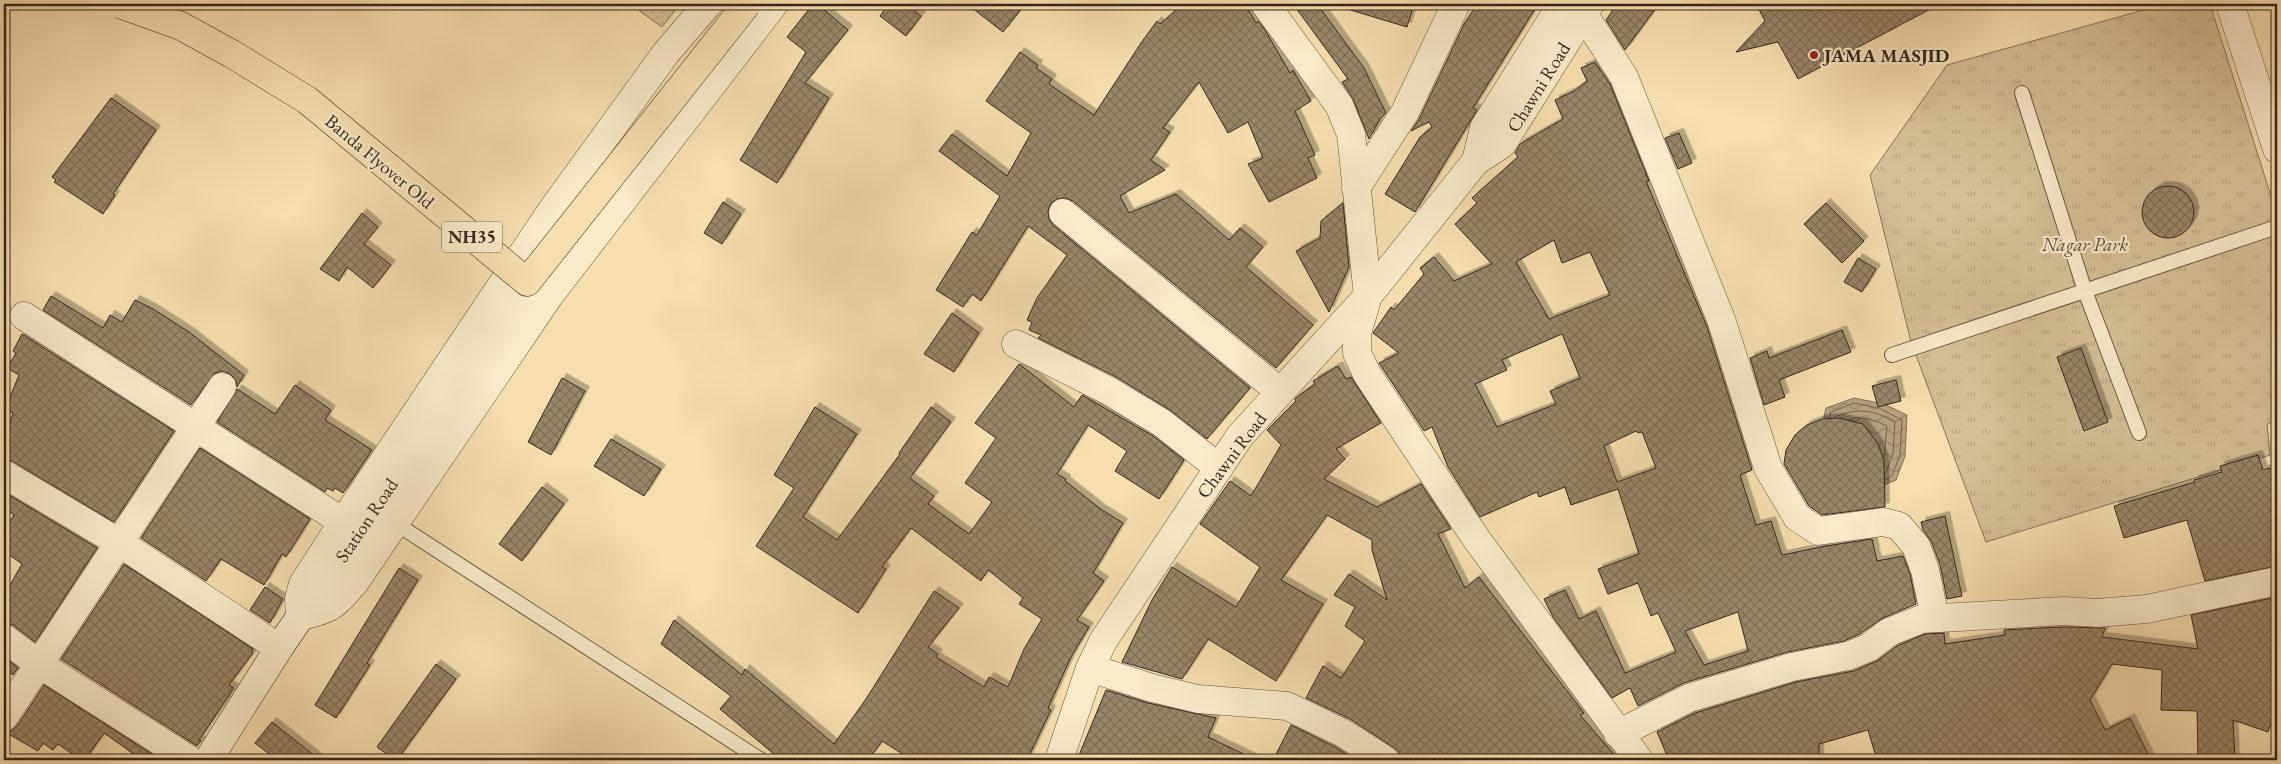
<svg xmlns="http://www.w3.org/2000/svg" width="2281" height="764" font-family="'EB Garamond',serif">
	<defs>
		<pattern id="grass-dots" width="8" height="8" patternUnits="userSpaceOnUse" patternTransform="scale(1.25)"><rect width="8" height="8" fill="#d5bf96"/><path d="M2 2h.1M6 6h.1" fill="none" stroke="#b7a481" stroke-width="1.8" stroke-linecap="round"/></pattern>
		<pattern id="park-tufts" width="24" height="20" patternUnits="userSpaceOnUse" patternTransform="scale(1.25)"><rect width="24" height="20" fill="#d5bf96"/><path d="M3 7l-1-3M5 7V3M7 7l1-3M15 17l-1-3M17 17v-4M19 17l1-3" fill="none" stroke="#b7a481"/></pattern>
		<pattern id="water-waves" width="16" height="10" patternUnits="userSpaceOnUse" patternTransform="scale(1.25)"><rect width="16" height="10" fill="#b49f7d"/><path d="M0 5q4-4 8 0t8 0" fill="none" stroke="#938166"/></pattern>
		<pattern id="building-cross-hatch" width="8" height="8" patternUnits="userSpaceOnUse" patternTransform="scale(1.25)"><rect width="8" height="8" fill="#998669"/><path d="M0 0l8 8M0 8l8-8" fill="none" stroke="#7e6d56"/></pattern>
		<filter id="shadow"><feDropShadow dx="4.5" dy="-4.5" stdDeviation="0" flood-color="#0004"/></filter>
	</defs>
	<rect width="100%" height="100%" fill="#f6deae"/>
	<filter id="stains"><feTurbulence type="fractalNoise" baseFrequency=".004" numOctaves="4"/><feColorMatrix values="0 0 0 0 .2 0 0 0 0 .09 0 0 0 0 .02 0 0 0 .5 -.17"/></filter>
	<radialGradient id="worn" r=".72"><stop offset=".6" stop-color="#630" stop-opacity="0"/><stop offset="1" stop-color="#630" stop-opacity=".3"/></radialGradient>
	<path fill="url(#grass-dots)" stroke="#85725a" d="M630,4H680L662,27Z"/>
	<path fill="url(#park-tufts)" stroke="#85725a" d="M2165,4H2210L2277,215V420L2267,424L2270,455L1986,542L1911,342L1870,175L1947,65Z"/>
	<path fill="url(#water-waves)" stroke="#816f57" d="M1854,398L1884,404L1907,415L1905,456L1896,480L1863,494L1823,421L1826,408Z"/>
	<g fill="none" stroke-linecap="round" stroke-linejoin="round">
		<path stroke="#74624e" stroke-width="1" d="M1879,408L1902,420L1900,455L1892,476L1886,479
			M1829,417L1831,412L1854,403L1877,408
			M1835,417C1858,407 1873,410 1895,422L1893,453L1886,472
			M1850,419C1861,415 1877,421 1887,426L1884,457"/>
	</g>
	<path fill="url(#building-cross-hatch)" stroke="#35261f" fill-rule="evenodd" filter="url(#shadow)" d="M813,4H817L848,30L805,83L829,98L777,183L740,160L806,52L787,37Z
		M889,4H905L921,16L906,36L880,16Z
		M967,4H1025L1003,32Z
		M1183,4H1245L1256,23L1258,21L1265,30L1290,73L1293,70L1311,101L1295,111L1315,155L1308,158L1317,178L1269,202L1248,164L1263,158L1248,122L1228,133L1199,82L1163,128L1170,132L1151,160L1165,170L1120,196L1129,213L1176,194L1229,240L1240,228L1263,247L1246,267L1313,325L1276,368L1073,201L1065,198L1057,199L1051,203L1048,211L1049,219L1053,225L1250,388L1207,439L1170,410L1116,377L1038,338L1041,335L1029,330L1032,322L1027,320L1037,298L1067,255L1028,226L981,301L972,294L963,307L936,290L972,232L977,235L1000,196L939,151L952,134L1007,176L1031,133L986,101L1020,52L1038,65L1036,68L1052,79L1049,84L1094,115L1141,43L1157,21L1160,24Z
		M1293,4H1317L1364,68L1386,113L1380,119L1369,139L1353,99L1342,82L1348,79Z
		M1348,4H1414L1407,27L1347,9Z
		M1477,4H1538L1473,108L1477,110L1415,212L1385,194L1420,137L1432,127L1429,122L1411,131L1419,119L1464,24Z
		M1617,4H1659L1625,50L1606,20Z
		M1756,4H1940L1798,79L1778,42L1736,52L1765,21Z
		M1595,62L1610,84L1649,181H1646L1707,327L1752,470L1740,475L1756,525L1771,521L1782,555L1826,546L1872,539L1877,561L1903,556L1910,574L1916,604L1883,618L1860,634L1844,641L1788,652L1684,683L1638,706L1630,688L1612,698L1553,617L1544,599L1565,590L1579,619L1596,611L1625,673L1676,652L1658,613L1651,616L1638,583L1608,594L1598,569L1639,554L1618,489L1571,505L1565,487L1539,497L1537,492L1480,517L1448,467L1432,427L1424,431L1381,366L1379,363L1399,353L1373,333L1391,307L1394,310L1424,274L1420,268L1434,257L1454,281L1492,264L1455,224L1477,203L1472,198L1518,157L1515,153L1520,144L1563,119L1555,100L1574,91L1587,81L1581,68ZM1554,240L1562,263L1590,252L1610,295L1549,319L1516,262ZM1562,334L1580,378L1550,391L1556,404L1497,427L1475,384L1507,370L1502,360ZM1636,431L1638,433L1642,432L1656,468L1617,482L1604,446ZM1738,612L1748,651L1704,665L1685,631Z
		M111,98L156,130L113,194L115,195L103,214L54,182L56,180L52,177Z
		M1679,133L1692,163L1678,169L1665,138Z
		M2142 212a26 26 0 1 1 52 0a26 26 0 1 1-52 0Z
		M723,202L741,214L722,244L704,233Z
		M1343,203L1349,267L1329,312L1296,251L1320,238L1321,221Z
		M1826,203L1864,241L1842,263L1804,224Z
		M362,213L378,227L364,244L391,265L373,288L347,267L339,281L320,269Z
		M1858,258L1876,269L1862,292L1844,282Z
		M51,296L103,328L110,315L122,322L135,300L153,309L189,332L244,375L237,387L236,380L230,374L222,371L215,373L191,405L43,310Z
		M952,313L979,333L954,372L924,354Z
		M1842,330L1851,352L1779,380L1785,397L1764,405L1750,358L1767,351L1769,358Z
		M22,334L174,431L114,522L12,461L4,458V442L13,413L5,410L19,375L7,368L16,353L13,351Z
		M2081,348L2108,422L2084,431L2057,357Z
		M1019,364L1074,407L1082,395L1153,436L1184,460L1159,499L1115,471L1127,451L1088,425L1057,474L1066,479L1065,481L1102,510L1123,523L1093,573L1104,581L1077,620L1089,627L1071,657L1048,708L1051,710L1027,760H912L882,741L868,760H781L720,709L731,696L661,644L674,620L742,675L745,669L834,744L866,699L934,591L959,608L928,647L938,654L936,657L984,687L989,677L1008,687L1024,649L1042,619L1019,604L1023,598L988,570L981,581L911,528L882,567L886,569L858,613L756,546L794,488L774,475L815,407L857,434L803,517L837,540L900,454L899,453L931,407L951,422L910,478L934,496L928,504L969,534L992,502L965,483L996,438L975,423Z
		M1338,366L1346,379L1351,377L1381,423L1336,449L1345,459L1324,479L1377,507L1421,484L1451,529L1438,534L1465,588L1479,577L1584,713L1580,715L1619,760H1401L1399,752L1393,747L1350,719L1306,698L1323,666L1341,678L1365,641L1345,626L1355,607L1334,595L1349,574L1387,600L1372,550V540L1327,515L1281,580L1323,604L1276,681L1208,639L1182,679L1122,662L1152,600L1172,567L1236,607L1260,567L1200,524L1230,481L1251,496L1281,445L1267,430L1296,401L1295,399L1297,397L1315,384L1313,381Z
		M562,378L585,391L551,455L528,442Z
		M1896,380L1901,401L1878,407L1872,386Z
		M295,385L331,410L325,420L372,450L343,493L335,488L333,491L327,488L325,492L217,422L237,389L275,414Z
		M1839,418L1863,424L1878,444L1884,460L1885,507L1822,515L1809,506L1784,464L1786,450L1795,435L1807,425L1822,419Z
		M611,439L661,469L644,496L594,466Z
		M200,448L310,519L286,557L282,554L264,585L221,559L206,581L141,538Z
		M2258,455L2263,470L2277,466V566L2205,581L2187,520L2124,538L2114,506L2195,482L2194,480L2222,472L2220,466Z
		M542,487L564,504L522,561L499,544Z
		M4,492L97,548L35,642L13,625L4,623V596L22,564L4,551V530L14,515L4,507Z
		M1945,516L1962,596L1947,599L1940,565L1931,541L1923,530L1921,522Z
		M124,564L253,649L252,654L229,685L234,688L199,740L201,741L197,746L61,659Z
		M399,568L418,580L367,663L370,665L336,718L315,705Z
		M265,587L283,599L270,623L250,610Z
		M2277,597V705L2268,732L2233,720L2235,760H2198L2197,711L2161,710L2162,670L2112,664L2090,700L2105,730L2130,718L2151,760H1877L1868,730L1819,744V760H1669L1657,732L1695,713L1796,682L1854,671L1877,661L1897,646L1925,634L1944,633L1945,644L2005,635L2004,630L2064,627L2105,628L2102,637L2198,649L2191,615Z
		M4,657L18,668L13,675L4,669Z
		M436,664L456,679L397,760H395L377,747Z
		M44,685L161,760H142L104,733L85,760H81L58,744L53,750L43,743L38,751L5,732L11,731L17,726Z
		M1106,690L1148,703L1216,718L1208,737L1256,760H1077Z
		M272,722L320,760H277L255,743Z
		M1291,725L1335,747L1356,760H1273Z"/>
	<g fill="none" stroke-linecap="round" stroke-linejoin="round">
		<defs>
			<path id="service" d="M2022,93L2085,291L2139,433
				M1892,355L2277,227
				M395,523L761,760"/>
			<path id="minor" d="M708,4L666,53L552,210L343,522L303,584L299,599L300,616C331,610 334,606 355,582L549,296L774,4
				M1577,4L1624,77L1722,322L1768,468L1797,517L1818,531L1883,522L1899,526L1916,546L1925,570L1935,618
				M2230,4L2277,149
				M1356,188L1405,112L1456,4
				M1063,213L1280,392
				M24,316L343,522
				M1016,344L1109,391L1162,423L1219,468
				M4,474L118,542L279,648
				M4,638L39,664L190,760
				M1090,668L1152,688L1198,699L1287,706L1343,733L1385,760
				M4,717L222,387
				M1618,734L1689,698L1792,667L1848,656L1868,648L1889,632L1922,619L2064,611L2097,613L2147,609L2277,581"/>
			<path id="tertiary" d="M1265,4L1339,105L1351,134L1368,296L1357,333V353L1367,374L1475,537L1639,760
				M1476,161L1484,128L1562,4
				M1059,760L1090,668L1103,641L1240,436L1368,296L1476,161L1502,144L1590,4"/>
			<path id="secondary" d="M208,760L279,648L527,282"/>
		</defs>
		<use href="#service" stroke="#655443" stroke-width="16"/>
		<use href="#minor" stroke="#655443" stroke-width="29"/>
		<use href="#tertiary" stroke="#655443" stroke-width="29"/>
		<use href="#secondary" stroke="#35261f" stroke-width="29"/>
		<use href="#service" stroke="#f9eaca" stroke-width="14"/>
		<use href="#minor" stroke="#f9eaca" stroke-width="28"/>
		<use href="#tertiary" stroke="#f9eaca" stroke-width="28"/>
		<use href="#secondary" stroke="#f9eaca" stroke-width="28"/>
		<defs>
			<path id="trunk-bridge" d="M120,4L181,26L232,54L307,100L527,282L747,4"/>
		</defs>
		<use href="#trunk-bridge" stroke="#35261f" stroke-width="29" stroke-linecap="butt"/>
		<use href="#trunk-bridge" stroke="#f6deae" stroke-width="28"/>
	</g>
	<circle fill="#8f2418" stroke="#f9eaca" stroke-width="2" cx="1814" cy="55" r="5"/>
	<g text-anchor="middle" stroke-width="4.5" stroke-linejoin="round" paint-order="stroke">
		<rect fill="#f9eaca" stroke="#706152" stroke-width="1" x="442" y="221.5" width="60" height="31" rx="4"/>
		<g font-size="18" font-weight="bold" fill="#35261f">
			<text x="472" y="243">NH35</text>
		</g>
		<g font-size="19" font-weight="bold" fill="#35261f" stroke="#f9eaca" text-anchor="start">
			<text x="1824" y="62">JAMA MASJID</text>
		</g>
		<g font-size="19" fill="#35261f" stroke="#f9eaca">
			<text transform="translate(1538 87) rotate(-58)" y="7">Chawni Road</text>
			<text transform="translate(380 161) rotate(40)" y="7">Banda Flyover Old</text>
			<text transform="translate(1231 455) rotate(-53)" y="7">Chawni Road</text>
			<text transform="translate(366 520) rotate(-56)" y="7">Station Road</text>
		</g>
		<g font-size="19" font-style="italic" fill="#5d4c3d" stroke="#f9eaca">
			<text x="2085" y="251">Nagar Park</text>
		</g>
	</g>
	<rect width="2281" height="764" fill="none" stroke="#f6deae" stroke-width="20"/>
	<rect x="5" y="5" width="2271" height="754" fill="none" stroke="#35261f" stroke-width="2.5"/>
	<rect x="10" y="10" width="2261" height="744" fill="none" stroke="#35261f"/>
	<rect width="100%" height="100%" filter="url(#stains)"/>
	<rect width="100%" height="100%" fill="url(#worn)"/>
</svg>
